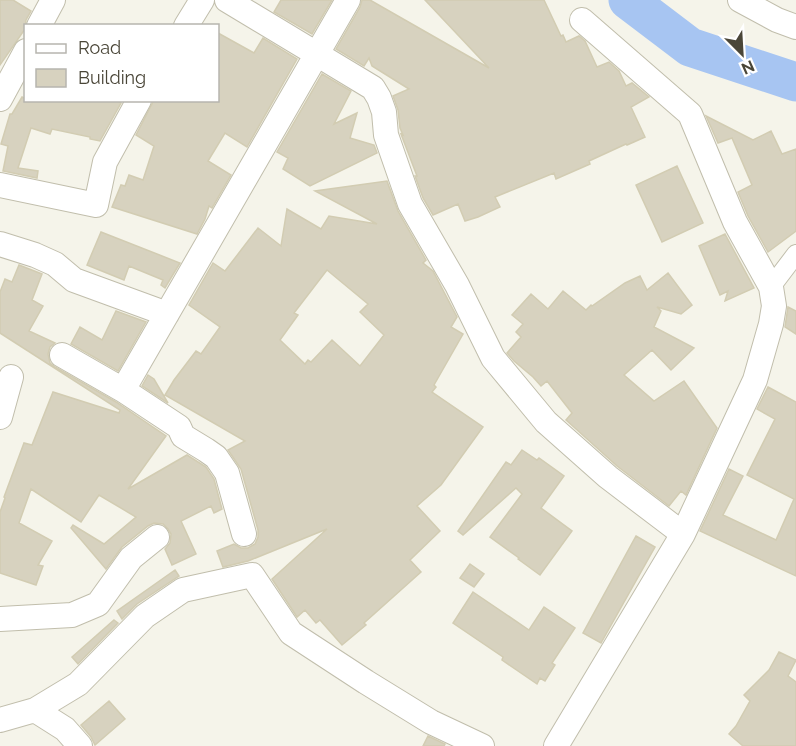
<svg xmlns="http://www.w3.org/2000/svg" width="796" height="746" font-family="Raleway,sans-serif">
	<rect width="100%" height="100%" fill="#f5f4ea"/>
	<g fill="none" stroke-linecap="round" stroke-linejoin="round">
		<path stroke="#a7c5f2" stroke-width="39" d="M628,0L690,47L796,82"/>
	</g>
	<path fill="#d7d2bf" stroke="#d2ccb2" stroke-width="1.5" fill-rule="evenodd" d="M0,0H13L31,11L26,20L25,29L0,65Z
		M281,0H332L312,34L274,12Z
		M362,0H370L489,68L425,0H544L561,36L563,35L566,42L579,36L585,41L597,67L609,62L619,71L626,86L632,83L649,97L631,107L645,137L627,145L626,144L589,161L590,164L556,179L554,173L495,197L500,207L478,217L465,221L458,204L433,215L423,198L415,176H417L401,134L403,135L400,128L398,110L393,96L409,89L372,66L369,58L364,66L336,49L360,7Z
		M218,33L254,53L263,38L297,59L247,147L225,133L208,161L231,175L212,208L209,206L205,219L197,234L112,207L121,185L125,186L129,175L143,180L154,146L136,135L154,100H218Z
		M322,74L351,91L334,124L357,113L350,138L374,145L377,153L310,186L283,169L288,158L277,152Z
		M22,97L26,99V100H116L121,103L100,141L90,139V137L52,129L50,134L31,128L18,168L38,171L37,178L3,171L8,146L1,144L10,114H12Z
		M706,116L753,140L771,131L782,154L796,149V231L768,252L748,216L738,192L752,185L732,138L718,143Z
		M677,166L703,223L662,242L636,185Z
		M387,181L398,211L426,260L423,263L433,271L457,317L451,327L463,334L434,385L436,387L432,392L483,427L441,485L417,506L440,531L410,560L421,572L364,623L366,625L342,645L320,620L316,623L305,610L297,617L272,579L327,529L248,561L223,567L217,551L234,544L241,548H248L255,544L258,537V530L241,469L228,450L245,441L165,395L174,380L196,351L201,354L220,327L189,305L213,263L225,271L258,228L281,246L287,209L321,229L329,216L377,224L315,191ZM327,270L368,304L360,312L384,335L360,366L332,340L311,362L308,360L305,364L280,340L298,315L294,313Z
		M101,232L180,263L165,288L161,285L163,280L129,266L124,280L87,265Z
		M725,234L754,288L725,301L728,291L720,295L699,246Z
		M19,265L42,274L32,300L43,306L29,331L55,343L50,347L48,354L50,363L55,367L116,402L166,436L128,489L187,455L206,467L214,479L222,509L214,513L211,506L181,521L196,554L172,565L165,549L170,543L171,534L168,529L163,524L154,523L148,526L122,547L106,569L71,528L73,525L104,544L136,517L99,495L81,522L31,489L19,523L52,541L38,565L43,566L36,585L0,573V512L5,498L4,497L24,443L32,445L53,392L119,413L120,410L0,333V292L5,279L12,282Z
		M668,273L692,305L681,314L657,307L661,311L654,327L694,348L671,370L652,350L624,375L654,401L684,381L717,428L686,495L681,491L669,506L617,466L566,420L572,413L547,381L541,386L533,377L514,361L507,353L521,337L516,332L523,324L512,315L531,294L548,309L563,291L586,310L591,305L592,306L625,283L640,276L647,290Z
		M788,307L796,311V334L785,327Z
		M116,311L146,322L118,371L71,344L80,327L102,340Z
		M148,375L154,379L168,403L142,386Z
		M768,387L796,402V576L700,531L729,469L743,476L723,515L776,540L794,499L747,475L775,419L757,409Z
		M522,450L537,460L539,458L564,476L541,508L572,531L540,575L518,559L519,558L490,537L522,494L516,488L463,535L458,531L506,462L511,465Z
		M636,536L655,547L601,643L583,633Z
		M470,564L484,574L474,587L460,578Z
		M175,570L179,576L137,604L122,619L117,611Z
		M473,592L529,630L544,607L575,628L552,663L555,665L545,681L540,678L537,684L502,660L503,657L453,623Z
		M114,620L118,623L78,664L72,657Z
		M779,652L796,660L788,676L796,682V746H743L729,734L736,726L750,701L744,695L769,670Z
		M109,701L125,719L95,745L91,737L81,725Z
		M428,736L445,744L444,746H423Z"/>
	<g fill="none" stroke-linecap="round" stroke-linejoin="round">
		<defs>
			<path id="pedestrian" d="M771,287L796,254"/>
			<path id="minor" d="M227,0L373,88L379,98L384,112L386,135L410,204L457,285L493,358L546,422L608,477L683,534
				M740,0L777,20L796,27
				M39,26L53,0
				M186,26L202,0
				M0,99L26,51
				M0,185L96,205L105,162L139,100
				M0,244L35,255L55,264L74,280L167,314
				M62,355L123,390L179,427L183,436L206,450L216,457L227,473L244,534
				M123,390L348,0
				M0,417L11,377
				M0,619L72,615L98,604L131,558L157,537
				M35,710L65,729L80,746
				M0,720L35,710L78,684L145,616L183,590L252,575L291,633L366,682L431,722L482,746
				M556,746L683,534L755,380L771,324L774,306L771,287L735,222L690,114L582,20"/>
		</defs>
		<use href="#pedestrian" stroke="#c1beac" stroke-width="20"/>
		<use href="#minor" stroke="#c1beac" stroke-width="26"/>
		<use href="#pedestrian" stroke="#fff" stroke-width="18"/>
		<use href="#minor" stroke="#fff" stroke-width="24"/>
	</g>
	<rect x="24" y="24" width="195" height="78" fill="#ffffff" stroke="#b7b5af" stroke-width="1.5"/>
	<rect x="36" y="44" width="30" height="9" fill="#ffffff" stroke="#b7b5af" stroke-width="1.5"/>
	<text x="78" y="54" font-size="18" fill="#4a4638">Road</text>
	<rect x="36" y="69" width="30" height="18" fill="#d7d2bf" stroke="#b7b5af" stroke-width="1.5"/>
	<text x="78" y="84" font-size="18" fill="#4a4638">Building</text>
	<g transform="translate(742 54) rotate(156)" stroke="#ffffff" stroke-width="4.5" paint-order="stroke">
	<path d="M0-4.5L10 22L0 15L-10 22Z" fill="#4a4638"/>
	<text y="-9" font-size="16" font-weight="bold" text-anchor="middle" fill="#4a4638">N</text>
	</g>
</svg>
